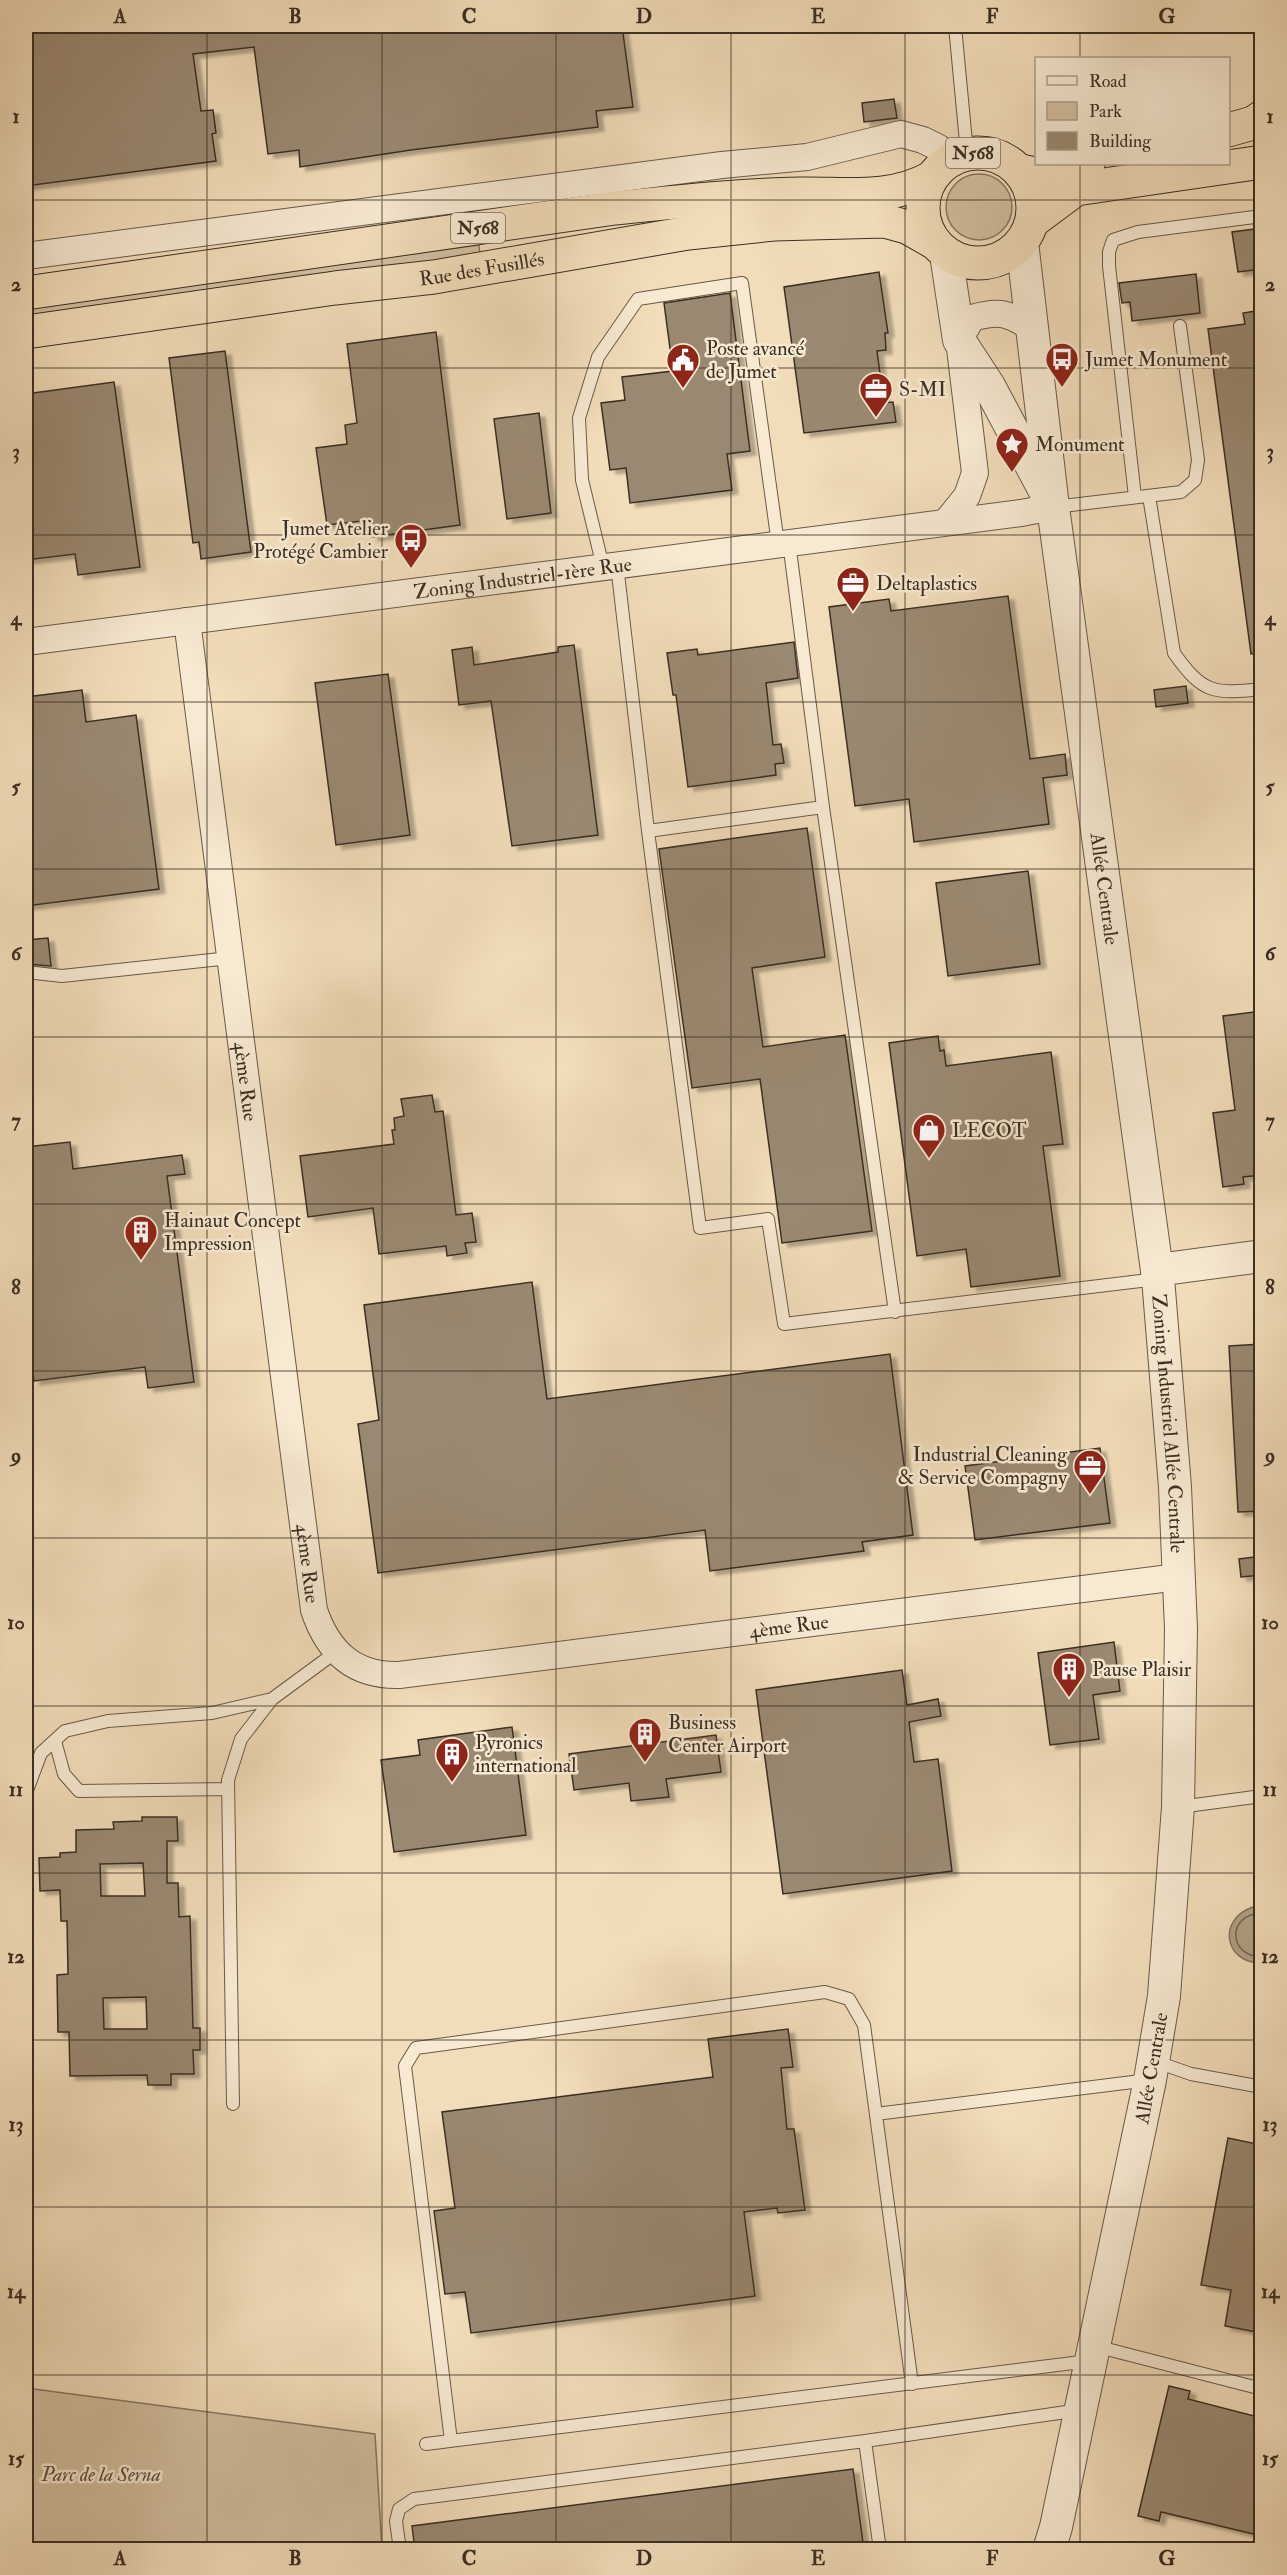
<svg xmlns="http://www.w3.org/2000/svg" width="1287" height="2575" font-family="'IM FELL Double Pica',serif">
	<defs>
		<filter id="shadow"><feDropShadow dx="6" dy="4" stdDeviation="1.5" flood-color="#0004"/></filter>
	</defs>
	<rect width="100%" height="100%" fill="#f2ddba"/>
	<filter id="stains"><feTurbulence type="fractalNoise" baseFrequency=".00333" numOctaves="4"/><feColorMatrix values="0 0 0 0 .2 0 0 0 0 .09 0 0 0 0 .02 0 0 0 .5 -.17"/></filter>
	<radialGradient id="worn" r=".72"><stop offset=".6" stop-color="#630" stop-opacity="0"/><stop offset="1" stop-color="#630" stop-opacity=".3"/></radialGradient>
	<path fill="#d3bfa0" stroke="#867762" stroke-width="1.5" d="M946 207a33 33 0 1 1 66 0a33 33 0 1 1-66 0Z
		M479,245L480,256L26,316V305Z
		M26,2388L375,2434L382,2549H26Z"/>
	<path fill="#b3a287" stroke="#83745f" stroke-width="1.5" d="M1253,1907H1261V1963C1224,1963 1217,1919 1253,1907Z"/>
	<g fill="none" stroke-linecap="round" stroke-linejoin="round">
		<path stroke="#766855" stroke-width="1.5" d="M1262,1913C1227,1914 1227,1956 1262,1957"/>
	</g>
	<path fill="#9a8972" stroke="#3a2f23" stroke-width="1.5" fill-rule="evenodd" filter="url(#shadow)" d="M26,26H622L633,107L596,111L598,127L411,150L300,167L299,150L268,154L254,47L193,54L201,111L213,110L216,133L212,134L216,161L26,186Z
		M894,99L897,118L864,122L862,103Z
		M1262,228V269L1238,272L1232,232Z
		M879,272L888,333H885L886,350L877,351L884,403L893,402L896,422L804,433L784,287Z
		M1196,274L1200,313L1132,321L1130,302L1122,303L1119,283Z
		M730,293L750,451L727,454L732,490L630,503L626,468L610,470L601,403L625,400L622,377L673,371L664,303Z
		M1262,310V653L1251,654L1208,329L1245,324L1243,313Z
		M436,332L460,525L372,537L370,520L327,525L316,448L347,444L345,425L357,423L347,344Z
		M225,351L251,552L201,559L199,542L193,543L169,358Z
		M114,382L140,567L78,575L75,554L26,560V394Z
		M539,413L551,513L507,519L494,419Z
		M1008,596L1030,759L1065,754L1067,775L1043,778L1049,824L914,842L909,799L855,806L829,607L889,599L891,611Z
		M794,642L798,678L766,683L773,745L781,744L784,763L775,764L776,775L688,787L676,695H673L667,653L697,649L698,655Z
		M574,645L598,835L512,846L491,701L459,705L452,650L472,647L474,665L558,652V647Z
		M388,674L410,835L336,845L315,683Z
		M1186,686L1188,703L1156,707L1154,690Z
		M82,690L86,722L136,715L159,889L26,906V697Z
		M807,828L825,957L752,968L763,1047L845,1035L872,1231L782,1243L760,1079L692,1088L659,849Z
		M1028,871L1040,964L948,976L936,883Z
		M48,938L51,966L26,964V940Z
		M1262,1011V1175L1243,1177L1244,1184L1223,1187L1213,1113L1235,1110L1223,1016Z
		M938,1036L940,1051L944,1050L946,1066L1051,1052L1063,1144L1043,1146L1060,1276L971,1287L966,1249L917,1256L889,1043Z
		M432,1095L435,1112L443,1111L456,1215L472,1213L476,1242L465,1243L467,1253L447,1256L446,1246L379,1254L373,1208L308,1217L300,1156L394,1144L392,1130H395L394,1118L404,1116L401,1099Z
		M70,1142L73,1169L182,1155L185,1174L167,1176L194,1382L148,1388L145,1367L34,1381L26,1313V1147Z
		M532,1282L547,1399L890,1354L913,1535L862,1542L864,1551L710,1571L705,1530L378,1573L358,1424L379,1420L364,1305Z
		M1262,1344V1511L1238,1512L1229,1346Z
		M1100,1448L1110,1523L975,1540L965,1466Z
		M1262,1556V1575L1241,1577L1239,1559Z
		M1114,1642L1120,1691L1093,1695L1099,1739L1050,1745L1038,1653Z
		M902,1670L907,1705L938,1699L941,1716L909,1722L914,1762L938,1759L952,1871L783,1894L756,1690Z
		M512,1727L526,1835L394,1852L381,1760L420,1755L418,1740Z
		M716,1735L721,1772L666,1779L669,1797L631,1801L629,1783L574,1790L569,1754Z
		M142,1817H177L178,1841H167V1883H178L179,1917L190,1916L193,2028H200V2050H193L194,2074H171V2085H148L147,2075L70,2076L69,2032H58L57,1975L68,1974L67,1921H61L60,1890L40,1891L39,1858L60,1857V1853L76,1852V1830L114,1829L113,1822L142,1821ZM143,1863L145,1896H101L100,1864ZM146,1997L147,2029H104L103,1998Z
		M788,2029L793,2067L781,2068L787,2129H794L805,2210L778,2213L777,2208L744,2212L755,2296L471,2333L465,2292L445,2294L434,2211L455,2208L442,2112L713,2077L708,2039Z
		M1228,2138L1262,2145V2333L1225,2326L1231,2290L1201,2285Z
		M1169,2386L1190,2391L1188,2399L1262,2418V2536L1161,2512L1159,2521L1138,2516Z
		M853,2469L864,2550H415L412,2526Z"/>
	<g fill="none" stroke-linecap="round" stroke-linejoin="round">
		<defs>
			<path id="service" d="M955,26L967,153
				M1149,496L1174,653C1203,694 1214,694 1262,689
				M1135,497L1109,266V252L1113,240L1138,232L1262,216
				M1054,507L1181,492L1195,480L1198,460L1180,326
				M789,542L823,807
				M617,565L648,831L823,807L895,1312
				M603,567L582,480L579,418L598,357L638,299L742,283L778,544
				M648,831L700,1228L768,1219L784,1324L1157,1279
				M26,972L62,976L230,958
				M55,1741L64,1774L79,1791L228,1789
				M26,1793L41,1753L65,1731L108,1721L212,1713L272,1699
				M1179,1807L1262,1796
				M1154,2061L1191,2074L1262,2087
				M233,2104L228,1780L241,1739L272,1699L336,1652
				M876,2114L1149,2080
				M1095,2346L1262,2389
				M451,2441L405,2066L416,2048L825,1992L849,1999L864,2025L912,2384
				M865,2441L880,2550
				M426,2444L1089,2361
				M400,2550L396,2521L399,2509L414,2499L865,2441L1080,2410"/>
			<g id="minor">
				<path d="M26,256L722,165L807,157L901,134L923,140L939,148L951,159"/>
				<path d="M946,522L967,496L975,473L959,340L972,318C1000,310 1009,313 1033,329"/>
				<path id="s1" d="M187,621L314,1610C328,1652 354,1676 399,1675L1178,1577"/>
				<path id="s2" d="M26,642L1021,513L1053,507"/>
			</g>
			<g id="tertiary">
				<path id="s3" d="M1022,242L1053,507L1158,1278L1175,1487L1181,1629L1178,1807L1164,1996L1150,2080L1056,2527L1049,2550"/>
				<path d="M946,254L959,340L989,386L1046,493"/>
				<path d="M1157,1270L1262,1256"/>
			</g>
			<g id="trunk">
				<path d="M1228,130L1253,123L1262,117"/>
				<circle cx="978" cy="208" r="55"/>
				<path d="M1020,171L1046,176L1088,164"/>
				<path d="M1033,221L1076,189L1262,162"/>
				<path d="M26,293L615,208C676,202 738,195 800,194C845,193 889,201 931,178"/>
				<path id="s4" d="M26,332L335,288L434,277L688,233L774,224L885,221L907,227L935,243"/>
			</g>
		</defs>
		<use href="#service" stroke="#685a49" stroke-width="14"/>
		<use href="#minor" stroke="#685a49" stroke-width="28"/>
		<use href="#tertiary" stroke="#685a49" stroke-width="34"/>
		<use href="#trunk" stroke="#3a2f23" stroke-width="35"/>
		<use href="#service" stroke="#f7e9d2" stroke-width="12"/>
		<use href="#minor" stroke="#f7e9d2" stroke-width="26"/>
		<use href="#tertiary" stroke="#f7e9d2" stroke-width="32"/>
		<use href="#trunk" stroke="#f2ddba" stroke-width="33"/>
	</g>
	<path fill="none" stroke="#3a2f23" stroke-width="1.5" stroke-opacity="0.55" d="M207,26V2550M382,26V2550M556,26V2550M731,26V2550M905,26V2550M1080,26V58M1080,164V2550M26,200H1262M26,368H1262M26,535H1262M26,702H1262M26,869H1262M26,1037H1262M26,1204H1262M26,1371H1262M26,1538H1262M26,1706H1262M26,1873H1262M26,2040H1262M26,2207H1262M26,2375H1262"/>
	<defs>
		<symbol id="bus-pin" viewBox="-11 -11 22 30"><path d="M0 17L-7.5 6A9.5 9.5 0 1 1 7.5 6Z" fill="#8f2418" stroke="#f7e9d2"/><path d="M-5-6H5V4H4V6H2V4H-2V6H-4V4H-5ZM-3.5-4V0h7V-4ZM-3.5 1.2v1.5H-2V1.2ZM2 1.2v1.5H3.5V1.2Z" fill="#fff"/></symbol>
		<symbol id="civic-pin" viewBox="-11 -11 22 30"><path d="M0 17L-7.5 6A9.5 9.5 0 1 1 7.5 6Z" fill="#8f2418" stroke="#f7e9d2"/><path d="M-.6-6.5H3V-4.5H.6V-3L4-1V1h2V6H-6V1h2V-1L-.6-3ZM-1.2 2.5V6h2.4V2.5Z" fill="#fff"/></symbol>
		<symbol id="office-pin" viewBox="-11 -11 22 30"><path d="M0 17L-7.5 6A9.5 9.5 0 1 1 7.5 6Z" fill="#8f2418" stroke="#f7e9d2"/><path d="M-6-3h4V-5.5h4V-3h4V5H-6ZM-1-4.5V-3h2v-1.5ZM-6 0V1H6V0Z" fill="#fff"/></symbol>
		<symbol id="sight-pin" viewBox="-11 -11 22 30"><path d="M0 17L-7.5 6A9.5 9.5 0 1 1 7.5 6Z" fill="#8f2418" stroke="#f7e9d2"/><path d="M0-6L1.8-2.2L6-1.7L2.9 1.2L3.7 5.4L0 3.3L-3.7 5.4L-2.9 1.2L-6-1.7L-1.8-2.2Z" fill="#fff"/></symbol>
		<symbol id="shop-pin" viewBox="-11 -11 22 30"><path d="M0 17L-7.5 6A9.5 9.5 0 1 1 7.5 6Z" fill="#8f2418" stroke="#f7e9d2"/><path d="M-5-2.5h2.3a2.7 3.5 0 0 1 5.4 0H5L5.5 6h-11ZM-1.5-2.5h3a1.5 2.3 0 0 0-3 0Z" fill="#fff"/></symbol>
		<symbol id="building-pin" viewBox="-11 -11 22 30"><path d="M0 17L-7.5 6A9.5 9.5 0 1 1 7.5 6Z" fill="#8f2418" stroke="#f7e9d2"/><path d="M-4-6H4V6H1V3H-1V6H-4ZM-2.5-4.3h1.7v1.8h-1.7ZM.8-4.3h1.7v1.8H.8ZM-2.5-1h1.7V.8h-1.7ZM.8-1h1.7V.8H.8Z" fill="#fff"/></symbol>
	</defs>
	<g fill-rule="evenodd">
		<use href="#bus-pin" x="1043" y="340" width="38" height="52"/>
		<use href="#civic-pin" x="664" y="341" width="38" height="52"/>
		<use href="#office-pin" x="857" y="370" width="38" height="52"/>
		<use href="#sight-pin" x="993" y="425" width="38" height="52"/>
		<use href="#bus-pin" x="392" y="521" width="38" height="52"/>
		<use href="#office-pin" x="834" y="564" width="38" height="52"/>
		<use href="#shop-pin" x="910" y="1111" width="38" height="52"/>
		<use href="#building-pin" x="122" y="1213" width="38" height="52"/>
		<use href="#office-pin" x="1071" y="1447" width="38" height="52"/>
		<use href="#building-pin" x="1050" y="1650" width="38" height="52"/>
		<use href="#building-pin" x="626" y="1715" width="38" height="52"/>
		<use href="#building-pin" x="433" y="1735" width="38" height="52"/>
	</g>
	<g text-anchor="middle" stroke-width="5" stroke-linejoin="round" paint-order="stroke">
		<g fill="#f7e9d2" stroke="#736758" stroke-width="1.5">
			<rect x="946" y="138" width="54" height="30" rx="4.5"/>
			<rect x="451" y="213" width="54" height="30" rx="4.5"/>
		</g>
		<g font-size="18" font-weight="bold" fill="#3a2f23">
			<text x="973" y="159">N568</text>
			<text x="478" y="234">N568</text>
		</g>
		<g font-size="20" fill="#3a2f23" stroke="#f7e9d2">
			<text dy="7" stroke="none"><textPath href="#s4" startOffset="460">Rue des Fusillés</textPath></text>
			<text dy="7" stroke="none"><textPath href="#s2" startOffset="501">Zoning Industriel-1ère Rue</textPath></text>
			<text dy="7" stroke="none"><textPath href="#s3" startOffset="652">Allée Centrale</textPath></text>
			<text dy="7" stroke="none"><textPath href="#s1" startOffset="464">4ème Rue</textPath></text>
			<text dy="7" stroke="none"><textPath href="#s3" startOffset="1191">Zoning Industriel Allée Centrale</textPath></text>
			<text dy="7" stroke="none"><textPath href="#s1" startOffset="950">4ème Rue</textPath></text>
			<text dy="7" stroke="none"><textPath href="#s1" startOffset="1506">4ème Rue</textPath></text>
			<text transform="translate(1151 2068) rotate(-80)" y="7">Allée Centrale</text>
		</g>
		<g font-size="20" fill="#3a2f23" stroke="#f7e9d2" text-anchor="start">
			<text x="706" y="355">Poste avancé<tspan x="706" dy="23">de Jumet</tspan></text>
			<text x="1085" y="366">Jumet Monument</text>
			<text x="899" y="396">S-MI</text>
			<text x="1035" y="451">Monument</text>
			<text x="388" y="535" text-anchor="end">Jumet Atelier<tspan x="388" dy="23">Protégé Cambier</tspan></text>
			<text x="876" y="590">Deltaplastics</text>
			<text x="952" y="1137">LECOT</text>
			<text x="164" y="1227">Hainaut Concept<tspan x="164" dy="23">Impression</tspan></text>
			<text x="1067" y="1461" text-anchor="end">Industrial Cleaning<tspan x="1067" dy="23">&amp; Service Compagny</tspan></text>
			<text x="1092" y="1676">Pause Plaisir</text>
			<text x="668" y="1729">Business<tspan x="668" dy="23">Center Airport</tspan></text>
			<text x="475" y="1749">Pyronics<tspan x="475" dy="23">international</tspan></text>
		</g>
		<g font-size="20" font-style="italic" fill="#594c3c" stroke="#f7e9d2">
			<text x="101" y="2481">Parc de la Serna</text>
		</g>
	</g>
	<rect width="1287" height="2575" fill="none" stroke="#f2ddba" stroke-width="66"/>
	<rect x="1035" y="57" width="195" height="108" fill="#f7e9d2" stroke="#ab9f8c" stroke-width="1.5"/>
	<rect x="1047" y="76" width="30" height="9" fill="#f7e9d2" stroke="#ab9f8c" stroke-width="1.5"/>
	<text x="1089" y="87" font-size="18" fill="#3a2f23">Road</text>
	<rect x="1047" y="102" width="30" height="18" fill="#d3bfa0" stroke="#ab9f8c" stroke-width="1.5"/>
	<text x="1089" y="117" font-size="18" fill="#3a2f23">Park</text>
	<rect x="1047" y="132" width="30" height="18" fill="#9a8972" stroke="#ab9f8c" stroke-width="1.5"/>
	<text x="1089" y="147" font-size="18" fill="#3a2f23">Building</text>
	<rect x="33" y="33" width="1221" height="2509" fill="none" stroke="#3a2f23" stroke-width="2"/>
	<g font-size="20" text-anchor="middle" font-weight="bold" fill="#3a2f23">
		<text x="120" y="23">A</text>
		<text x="295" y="23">B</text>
		<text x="469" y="23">C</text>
		<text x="644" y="23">D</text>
		<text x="818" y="23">E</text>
		<text x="992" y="23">F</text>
		<text x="1167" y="23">G</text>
		<text x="16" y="123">1</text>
		<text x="1270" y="123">1</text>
		<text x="16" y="291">2</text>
		<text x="1270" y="291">2</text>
		<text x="16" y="458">3</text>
		<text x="1270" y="458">3</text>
		<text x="16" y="625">4</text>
		<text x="1270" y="625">4</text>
		<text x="16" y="793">5</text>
		<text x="1270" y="793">5</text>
		<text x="16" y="960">6</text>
		<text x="1270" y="960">6</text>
		<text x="16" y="1127">7</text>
		<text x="1270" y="1127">7</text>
		<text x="16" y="1294">8</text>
		<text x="1270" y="1294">8</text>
		<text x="16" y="1462">9</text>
		<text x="1270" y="1462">9</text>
		<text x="16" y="1629">10</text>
		<text x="1270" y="1629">10</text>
		<text x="16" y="1796">11</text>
		<text x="1270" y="1796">11</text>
		<text x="16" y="1963">12</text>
		<text x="1270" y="1963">12</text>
		<text x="16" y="2131">13</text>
		<text x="1270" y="2131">13</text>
		<text x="16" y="2298">14</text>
		<text x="1270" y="2298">14</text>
		<text x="16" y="2465">15</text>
		<text x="1270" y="2465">15</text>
		<text x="120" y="2565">A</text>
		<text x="295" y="2565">B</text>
		<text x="469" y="2565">C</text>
		<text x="644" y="2565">D</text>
		<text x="818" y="2565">E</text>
		<text x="992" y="2565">F</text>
		<text x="1167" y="2565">G</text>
	</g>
	<rect width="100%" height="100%" filter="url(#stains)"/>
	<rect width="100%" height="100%" fill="url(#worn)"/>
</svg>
